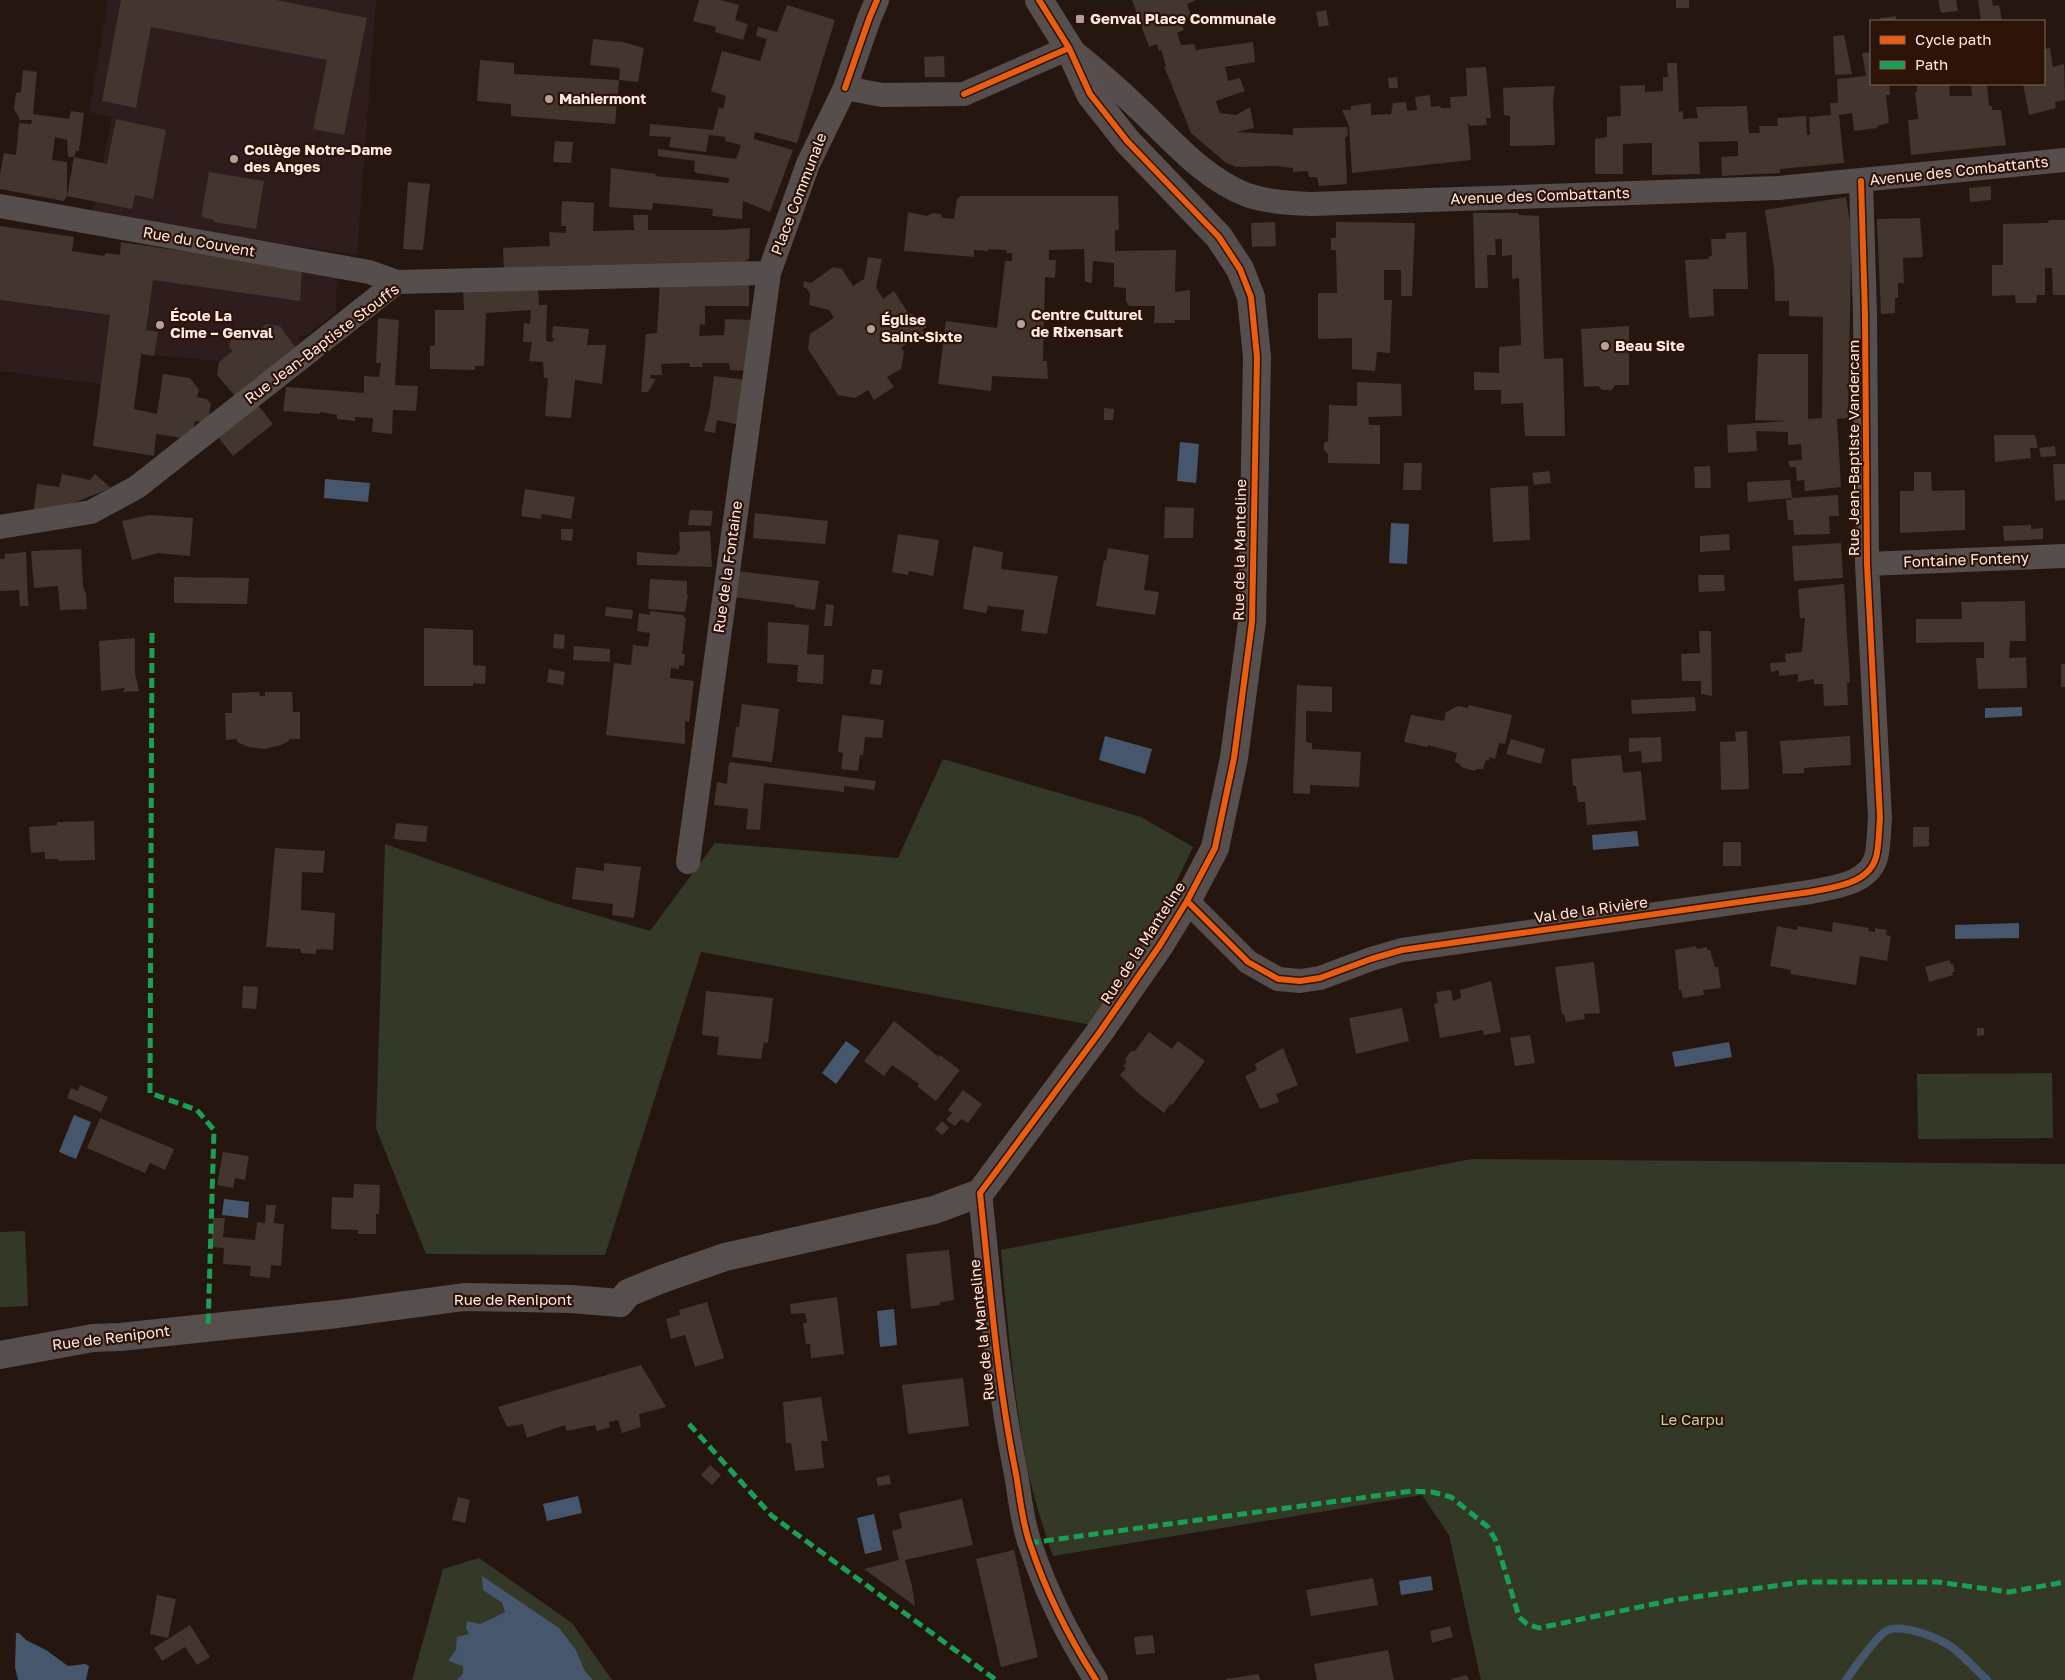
<svg xmlns="http://www.w3.org/2000/svg" width="2065" height="1680" font-family="'Golos Text',sans-serif">
	<rect width="100%" height="100%" fill="#261610"/>
	<path fill="#2f1c1c" d="M108,0H376L357,255L92,215L112,117L89,112Z
		M121,242L337,274L336,312L306,336H299V349L217,375L219,361L142,354L137,389L0,371V300L96,314L101,278L116,280Z"/>
	<path fill="#343927" d="M943,759L1141,817L1193,847L1154,928L1092,1025L701,952L605,1255L426,1254L376,1128L385,844L551,902L650,931L715,843L898,858Z
		M2052,1073L2053,1138L1918,1139L1917,1074Z
		M1472,1159L2065,1164V1680H1481L1449,1535L1422,1495L1053,1556C1042,1524 1031,1490 1025,1456C1013,1388 1007,1319 1001,1250Z
		M25,1231L28,1306L0,1307V1232Z
		M479,1558L572,1623L612,1680H593L585,1671L576,1650L483,1590L502,1603L505,1612L480,1624L448,1661L463,1665V1673L457,1680H412L443,1569Z"/>
	<path fill="#46576d" d="M1180,442L1199,444L1196,483L1177,481Z
		M325,479L370,483L368,502L324,498Z
		M1391,523L1409,524L1407,564L1389,563Z
		M2022,707V716L1985,718V708Z
		M1105,736L1152,749L1145,774L1099,760Z
		M1637,831L1639,846L1593,850L1592,835Z
		M2019,923V938L1955,939V925Z
		M846,1041L860,1051L836,1084L822,1073Z
		M1729,1042L1732,1057L1675,1067L1672,1052Z
		M74,1115L91,1122L76,1159L59,1152Z
		M224,1199L249,1202L248,1218L222,1215Z
		M894,1309L897,1345L880,1347L877,1311Z
		M578,1496L582,1513L547,1521L543,1504Z
		M874,1514L882,1550L865,1554L857,1518Z
		M482,1576L559,1628L576,1650L585,1671L593,1680H457L463,1673V1666L448,1661L456,1650L457,1637L469,1634L466,1628L467,1621L480,1624L505,1612L502,1603L483,1590Z
		M1431,1576L1433,1590L1401,1595L1399,1581Z
		M16,1633H19L26,1640L46,1650L68,1666L85,1664L89,1666L86,1680H18L15,1667Z"/>
	<g fill="none" stroke-linecap="round" stroke-linejoin="round">
		<path stroke="#46576d" stroke-width="8" d="M1846,1680C1852,1671 1879,1633 1888,1630C1905,1624 1939,1638 1953,1648C1965,1657 1976,1670 1987,1680"/>
	</g>
	<path fill="#42362e" d="M121,0H276L367,18L344,135L313,129L327,60L151,27L136,108L102,101Z
		M699,0H720L739,5L735,20L748,24L743,40L715,32L716,27L693,21Z
		M1132,0H1196L1187,4L1191,16L1180,20L1184,30L1177,33L1181,45L1194,44L1196,50L1253,42L1255,62L1225,67L1228,81L1240,78L1245,91L1216,101L1220,113L1236,115L1250,107L1254,128L1236,132L1293,135V128L1347,127L1348,135L1345,138L1347,184L1319,186L1317,177H1309L1308,171L1293,172V168L1275,166L1236,167L1225,162L1191,133L1164,66H1166L1161,50L1159,51L1157,44L1149,47Z
		M1676,0H1689V8H1676Z
		M1938,0H1956L1958,11L1941,13Z
		M1978,0H1992L1993,6L1999,5L2002,21H1981Z
		M787,5L835,20L797,143L755,132L754,139L793,150L770,212L743,201L742,219L712,216L713,209L674,205L653,203L652,210L609,207L611,168L656,174L655,176L728,183L729,178L697,173L694,171L695,161L658,156V149L736,159L741,145L725,141L726,137L709,135L706,152L669,147L671,137L649,136L650,124L713,130L719,107L723,109L726,96L711,91L722,51L760,61L767,39L756,36L758,27L777,32Z
		M1326,10L1329,25L1319,27L1316,12Z
		M1896,16V21H1881L1880,18Z
		M1844,35L1852,74L1835,75L1833,36Z
		M593,39L623,42L644,48L638,82L619,80L620,68L590,65Z
		M2050,48L2053,67L2064,64L2065,100L2055,102L2056,108L2029,115L2023,84H2044V49Z
		M1871,52V84H1889L1890,95H1886L1889,123L1877,126V128L1854,131L1852,113L1839,115L1844,163L1780,169V173L1722,176L1721,157L1738,156V141L1699,142L1700,174L1652,175V143H1647L1623,144V174H1595V139L1607,137V117L1621,116L1620,86L1645,85V92L1663,91V77H1668L1667,63H1677L1679,112L1683,111V119L1698,118L1696,107L1747,106L1749,133H1760L1759,126H1778L1777,118L1806,116L1807,135H1810L1809,117L1831,115L1830,103H1838L1837,79L1866,76L1862,53Z
		M944,56L945,77H925L924,57Z
		M480,60L514,63V74L619,80L615,124L511,116V104L477,101Z
		M1486,67L1491,118H1486L1487,125L1470,126L1468,123L1471,160L1352,173L1349,126L1342,110H1351V106L1371,103V115L1391,114L1393,103L1406,102L1407,111L1417,110L1415,97L1430,95L1431,107L1440,106L1441,108H1451L1450,97L1467,96L1466,68Z
		M23,70L37,72L33,114L69,119L71,111L84,113L79,151H76L74,157H68L67,140L55,137L52,160L67,162V196L74,157L107,164L116,119L166,130L153,199L135,195L132,209L67,196L64,201L0,189V174L4,153L16,155L19,123L31,124L32,120H20L14,109L16,93L21,92Z
		M1397,77L1398,88H1389L1388,78Z
		M1917,84H1949L1950,96H1972L1971,84H1987L1989,106H1992V110H2001L2006,145L1911,155L1908,120L1918,119L1915,92H1917Z
		M1555,86L1553,101L1555,145L1510,146V116L1504,115L1503,88Z
		M555,141L573,142L571,163L553,162Z
		M209,172L264,181L256,229L214,222V220L201,217Z
		M408,182L430,184L423,250L403,249Z
		M1991,186V200L1970,202L1969,188Z
		M961,196H1118L1119,230H1115V251L1176,250L1175,292L1190,290V320H1175V323H1154L1155,306H1129L1126,301V288L1114,287V263L1093,261L1092,283L1085,282L1084,249L1049,250V260H1056L1055,278L1045,277L1043,361H1047L1048,379L992,376L991,391L938,384L946,321L997,328L1005,261H1012V253H1006L1007,250L988,249V251L974,250V257L904,251L908,212L927,216L932,213L940,214L943,218L954,219L957,199Z
		M1846,197L1851,229V258L1848,418L1837,419L1841,487L1805,491L1804,480L1797,481L1796,467H1790L1788,461L1802,460L1801,444L1788,445V432L1756,431L1757,451L1728,453L1727,425L1788,421L1755,420L1758,354H1808V419L1822,418L1823,317L1789,316V301H1775L1774,268L1765,210Z
		M562,201L594,203L593,231L634,230L633,215H648V230H724L750,228L749,259L739,264L504,271L503,248L550,246L549,232L566,233V226H561Z
		M1473,213H1518V215L1539,216L1544,359L1563,358L1565,436H1525L1523,403L1501,404V390H1474V372L1499,373V347L1521,345L1519,278L1512,279V255L1502,256V239H1495L1496,255H1487L1488,288H1475Z
		M1920,218L1923,257L1903,258L1904,283H1898V298H1895V313L1881,314L1877,219Z
		M2049,220H2065V295H2053L2052,268H2045V295H2037L2036,303H2016L2015,295L1992,296V265H2003V224L2048,223Z
		M1275,222L1276,246L1252,247L1251,223Z
		M1336,222L1415,223L1412,296H1401V270H1384V300H1392L1390,353L1377,352L1375,371L1352,369V338L1318,339V293H1337L1336,250H1331V238H1336Z
		M0,226L74,237L72,251L104,256L106,253L120,255L121,242L302,269L300,301L153,280L146,330L158,332L154,356L141,354L134,409L157,414L163,374L190,378L199,390L197,397L207,399L211,404L208,420L204,422L195,421L193,429L182,438L156,434L154,456L93,446L110,315L0,300Z
		M1746,232L1748,289H1713L1714,316L1689,318L1685,260L1709,259L1708,257L1712,256L1711,239H1726V233Z
		M868,257L882,259L876,287L883,299L894,291L908,313L921,317L927,327L922,330L924,333L901,348L904,352L901,369L887,377L894,387L874,400L868,390L855,398L838,395L808,349L810,334L834,318L829,310L809,305L810,293L806,288L803,287L804,281L811,283L833,267L842,269L853,286L864,279Z
		M660,281L749,282V306H705V325L700,324L699,336L724,335L725,319L753,320L748,371L730,370L729,363H702L703,367H690L689,363L661,364L662,375H650V378L656,379L648,392H641L646,334L657,333Z
		M538,286L539,305H547L546,341L552,342L555,338H552L553,326L589,329L587,345H606L602,384L575,380L571,418L545,416L548,378H544L543,362L529,361L532,342H523L524,323L530,324L531,310L486,313L484,366H475V370L430,369V346L435,345V310H464L463,290Z
		M378,318L399,320L395,385L418,386L416,411L393,410L392,434L372,432L373,418L355,417V421L337,419V415L320,412V414L283,411L286,387L364,393V376L379,377L381,363H376Z
		M266,324L280,326L296,348L235,396L217,375L219,362L233,351L229,347L230,341L242,330L250,332L253,336Z
		M1629,326V385H1615L1612,390H1602L1598,386L1584,387L1581,329Z
		M714,376L747,380L740,425L717,420L715,433L704,431L710,407Z
		M1357,382L1401,384L1402,416L1368,417L1369,425H1380V464L1328,463V454L1324,450V443L1328,441L1329,405L1357,406Z
		M258,405L273,424L233,456L218,437Z
		M1104,408L1114,409L1113,420H1104Z
		M1994,435H2035L2038,448H2030L2031,458L1995,462Z
		M2055,446L2056,456L2041,457L2039,448Z
		M1404,463H1422L1421,490H1403Z
		M2053,464H2065V500L2055,501Z
		M1710,466L1711,488H1695L1694,467Z
		M1549,471L1551,483L1534,485L1532,473Z
		M1914,472H1931L1932,491L1965,490V530L1900,533V491H1914Z
		M62,474L90,480L95,474L111,488L56,510L33,514L37,484L59,487Z
		M1790,480L1792,498L1748,502L1747,482Z
		M1528,486L1530,540L1493,542L1490,488Z
		M525,489L575,497L571,519L542,514L541,519L521,516Z
		M1838,495L1839,516H1829L1830,534L1794,535L1793,520H1788L1786,500H1791L1792,498Z
		M1165,507L1194,508L1193,538H1164Z
		M690,510L713,511L711,526L688,525Z
		M755,513L828,521L825,544L753,538Z
		M149,515L193,518L190,556L158,553L132,560L122,521Z
		M2031,525V529L2043,528V539L2004,541L2003,526Z
		M561,529H573L572,541L561,540Z
		M710,531L712,567L637,565V552L676,555L680,550L679,532Z
		M898,534L939,540L933,576L909,571L908,575L892,572Z
		M1729,534L1730,550L1700,552V536Z
		M1841,543L1843,578L1794,581L1792,546Z
		M973,546L1003,552L1001,569L1058,576L1047,634L1021,631L1024,610L988,606L986,613L963,609Z
		M1108,548L1149,555L1144,590L1159,592L1155,615L1096,606L1104,560L1106,561Z
		M81,549L83,586L86,594L87,609L60,610L58,586L34,588L31,551Z
		M26,552L28,603L29,606H20L19,590L0,591V559H5V554Z
		M728,570L819,581L815,610L795,607V605L726,596Z
		M1698,575H1724L1725,591L1699,592Z
		M174,577L249,578L247,604L174,603Z
		M650,579L687,581V595L688,596L685,612L648,609Z
		M1844,584L1850,682L1847,683L1848,705L1824,706L1823,684H1814V679L1798,682V674L1779,676V670L1771,672L1770,663L1786,662L1785,654L1802,652L1805,618H1800L1798,589Z
		M2025,601L2026,641H2010L2009,658L2026,657L2027,688L1978,689L1976,658H1984V642L1916,643V619H1962L1961,602Z
		M826,604L834,605L832,626H824Z
		M606,607L633,610L632,619L605,616Z
		M650,611L684,615V618H686L682,654H685L684,666L679,665V669L671,668L670,678L694,681L689,722L685,721V744L606,735L614,663L631,665L633,645L648,647L650,633L637,631L639,613L650,615Z
		M768,622L809,625L807,654L824,655L823,684L797,682L798,665L767,663Z
		M424,628L473,630V665L486,666L485,684L473,683V686H424Z
		M1699,631H1711L1712,696L1701,694V681H1682L1681,654L1700,653Z
		M554,634L565,635L564,649L553,648Z
		M135,638V673L139,691L123,692L125,688L101,691L99,641Z
		M574,646L610,649V662L573,660Z
		M2061,664H2065V687H2061Z
		M549,669L565,672L563,685L547,682Z
		M872,669L883,670L881,685L870,684Z
		M1297,685L1332,687V712L1306,711V742L1312,743V749L1361,752L1359,787L1310,785V794L1293,793Z
		M259,692L260,696H265V692H292L293,712H300V739H289V741L281,745L265,749L249,747L237,742V739L226,740L225,713H232V693Z
		M1695,697L1696,711L1632,714L1631,700Z
		M742,704L779,709L772,762L732,757L736,727H739Z
		M1469,705L1512,715L1505,744L1499,743L1495,759L1489,757V761L1486,760L1483,769H1477L1475,771L1461,767L1460,764L1455,762L1457,753L1428,745L1427,747L1404,742L1411,715L1444,721L1446,712L1458,706L1468,708Z
		M842,715L884,720L882,738L865,737L863,755H860L858,771L841,769L843,753L838,752Z
		M1747,731L1749,789L1721,790L1720,742L1736,741L1735,732Z
		M1850,736L1851,765L1804,768V773L1783,774L1780,741Z
		M1661,737L1662,761L1642,763L1641,751L1629,752V738Z
		M1511,739L1545,749L1541,764L1506,754Z
		M1621,755L1623,773L1641,771L1646,820L1587,825L1585,802H1578L1576,786H1573L1571,759Z
		M729,762L876,781L874,790L844,786V792L764,783L760,830L746,829L748,809L714,805L717,782L727,784Z
		M94,821L95,860L58,861V859H45V852L31,853L29,827L57,825V822Z
		M396,823L428,826L426,842L394,839Z
		M1913,827H1929V846L1913,847Z
		M1723,842H1741V866H1723Z
		M275,848L325,851L323,873L302,872L301,910L335,913L333,950L321,949L316,950V954L301,953L300,949L266,947Z
		M604,863L641,867L634,918L612,915L613,904L572,899L576,867L604,871Z
		M1833,922L1869,928L1868,931L1875,932V928L1887,930L1886,935L1891,936L1887,961L1860,956L1856,985L1791,974V970L1770,966L1777,926L1797,930L1798,926L1832,932Z
		M1696,946L1697,949L1707,947V950H1710L1715,967H1718L1721,988L1703,990L1704,995L1683,998L1681,990H1679L1675,950Z
		M1949,960L1951,964H1953L1955,972H1952L1953,975L1929,982L1925,967Z
		M1594,962L1600,1013L1584,1014L1585,1019L1566,1022L1564,1014L1562,1015L1555,967Z
		M1491,981L1501,1032L1484,1035L1483,1030L1440,1038L1434,1004L1438,1003L1436,992L1451,990L1453,1001L1461,998L1460,990Z
		M243,986L258,987L256,1009L242,1008Z
		M706,991L773,998L768,1043L764,1042L761,1059L717,1055L719,1037L702,1035Z
		M1402,1008L1409,1041L1356,1054L1349,1018Z
		M894,1021L939,1057L940,1055L960,1070L936,1101L917,1086L919,1084L892,1065L884,1076L864,1061Z
		M1977,1028H1984V1035L1977,1036Z
		M1149,1032L1172,1049L1178,1041L1205,1061L1172,1105L1170,1104L1164,1113L1138,1093L1120,1075L1126,1068L1123,1066L1126,1063L1125,1059L1131,1051H1135Z
		M1530,1035L1535,1063L1515,1066L1510,1038Z
		M1283,1048L1298,1085L1276,1094L1279,1102L1260,1109L1245,1076L1257,1070L1255,1064Z
		M80,1085L108,1097L101,1112L67,1098L71,1088L78,1091Z
		M963,1090L982,1104L968,1123L961,1119L955,1126L946,1120L952,1113L948,1110Z
		M100,1118L174,1149L165,1170L150,1163L145,1173L87,1148Z
		M942,1121L949,1128L942,1135L935,1129Z
		M223,1152L249,1156L245,1180L235,1178L233,1188L217,1185Z
		M354,1184L380,1185L379,1214H376V1234H358V1230L331,1229L332,1197L353,1198Z
		M266,1205H276L274,1223L284,1224L281,1266L271,1265L270,1278L250,1276L251,1266L223,1264L224,1248L211,1247L213,1218H225L223,1237L255,1240L257,1222L265,1223Z
		M949,1250L954,1300L940,1302V1305L911,1309L906,1254Z
		M837,1297L844,1354L811,1358L810,1344H806L803,1323H807L805,1313L791,1314L790,1304Z
		M707,1302L724,1358L695,1367L685,1335L671,1339L666,1319L680,1315L679,1310Z
		M641,1365L666,1407L639,1414L641,1427L622,1433L618,1420L609,1422L610,1427L597,1431L595,1425L567,1431L565,1425L527,1438L523,1424L507,1427L498,1407Z
		M963,1378L969,1426L908,1434L902,1385Z
		M821,1397L828,1441H821L824,1468L795,1471L791,1443H786L783,1402Z
		M710,1465L721,1475L712,1485L701,1475Z
		M889,1475L891,1484L878,1486L876,1478Z
		M458,1497L470,1500L465,1523L452,1520Z
		M962,1499L973,1545L905,1560L912,1586L915,1606L864,1569L899,1560L892,1531L902,1528L899,1513Z
		M1014,1550L1038,1657L1001,1667L976,1559Z
		M1373,1578L1378,1605L1311,1616L1306,1590Z
		M157,1595L176,1599L168,1638L150,1634Z
		M190,1625L210,1657L197,1665L185,1647L162,1661L154,1648Z
		M1450,1626L1453,1637L1432,1643L1430,1631Z
		M1153,1635L1155,1653L1136,1655L1134,1637Z
		M1388,1650L1394,1680H1317L1314,1664Z
		M1259,1674L1260,1680H1226V1679Z
		M1467,1675L1469,1680H1451V1679Z"/>
	<g fill="none" stroke-linecap="round" stroke-linejoin="round">
		<path stroke="#554e4c" stroke-width="24" d="M845,88L882,95L964,94L1069,48C1093,67 1116,87 1138,108C1172,140 1203,178 1247,195C1268,202 1290,203 1311,204L1778,188L2065,160
			M0,206L369,272L397,282
			M0,527L91,512L137,487L397,282L769,273
			M1867,564L2065,556
			M688,862L769,273L808,164L845,88L869,19L877,0
			M1187,901L1248,962L1278,979L1300,981L1320,978L1371,959L1402,950L1810,892C1834,887 1872,884 1877,853C1879,842 1879,829 1880,818L1867,564L1865,314L1861,181
			M980,1193C990,1287 997,1381 1016,1474C1020,1497 1022,1522 1030,1544C1046,1592 1069,1638 1096,1680"/>
		<path stroke="#574f4d" stroke-width="28" d="M0,1355L93,1338L120,1337L338,1314L464,1297L571,1299L620,1303L628,1293L662,1279L725,1257L934,1210L980,1193L1099,1033L1160,945L1187,901L1215,848L1234,758L1252,622L1257,357L1251,297L1240,269L1219,237L1127,141L1090,94L1069,48L1039,0"/>
		<path stroke="#1a9f57" stroke-width="5" stroke-dasharray="10 5" stroke-linecap="butt" d="M152,633L150,1093L197,1110L214,1130L208,1328
			M689,1424L772,1516L996,1680
			M1029,1543L1412,1491L1432,1492L1451,1497L1488,1527L1496,1541L1519,1617L1527,1624L1539,1628L1673,1600L1803,1582H1938L2009,1592L2065,1582"/>
		<defs>
			<path id="cycleway" d="M1039,0L1069,48L1090,94L1127,141L1219,237L1240,269L1251,297L1257,357L1252,622L1234,758L1215,848L1187,901L1160,945L1099,1033L980,1193C990,1287 997,1381 1016,1474C1020,1497 1022,1522 1030,1544C1046,1592 1069,1638 1096,1680
				M845,88L869,19L877,0
				M964,94L1069,48
				M1187,901L1248,962L1278,979L1300,981L1320,978L1371,959L1402,950L1810,892C1834,887 1872,884 1877,853C1879,842 1879,829 1880,818L1867,564L1865,314L1861,181"/>
		</defs>
		<use href="#cycleway" stroke="#2e1308" stroke-width="9"/>
		<use href="#cycleway" stroke="#e95d12" stroke-width="6"/>
	</g>
	<g fill="#b2a099" stroke="#2e1308" stroke-width="2">
		<rect x="1075" y="14" width="10" height="10" rx="2.5"/>
		<circle cx="549" cy="99" r="5"/>
		<circle cx="234" cy="159" r="5"/>
		<circle cx="1021" cy="324" r="5"/>
		<circle cx="160" cy="325" r="5"/>
		<circle cx="871" cy="329" r="5"/>
		<circle cx="1605" cy="346" r="5"/>
	</g>
	<g text-anchor="middle" stroke-width="4.5" stroke-linejoin="round" paint-order="stroke">
		<g font-size="15" font-weight="bold" fill="#feeae3" stroke="#2e1308" text-anchor="start">
			<text x="1090" y="24">Genval Place Communale</text>
			<text x="559" y="104">Mahiermont</text>
			<text x="244" y="155">Collège Notre-Dame<tspan x="244" dy="17">des Anges</tspan></text>
			<text x="1031" y="320">Centre Culturel<tspan x="1031" dy="17">de Rixensart</tspan></text>
			<text x="170" y="321">École La<tspan x="170" dy="17">Cime – Genval</tspan></text>
			<text x="881" y="325">Église<tspan x="881" dy="17">Saint-Sixte</tspan></text>
			<text x="1615" y="351">Beau Site</text>
		</g>
		<g font-size="15" fill="#feeae3" stroke="#2e1308">
			<text transform="translate(1959 171) rotate(-6)" y="5">Avenue des Combattants</text>
			<text transform="translate(799 194) rotate(-69)" y="5">Place Communale</text>
			<text transform="translate(1540 196) rotate(-2)" y="5">Avenue des Combattants</text>
			<text transform="translate(199 242) rotate(10)" y="5">Rue du Couvent</text>
			<text transform="translate(322 344) rotate(-37)" y="5">Rue Jean-Baptiste Stouffs</text>
			<text transform="translate(1854 448) rotate(-90)" y="5">Rue Jean-Baptiste Vandercam</text>
			<text transform="translate(1240 550) rotate(-89)" y="5">Rue de la Manteline</text>
			<text transform="translate(1966 560) rotate(-2)" y="5">Fontaine Fonteny</text>
			<text transform="translate(728 567) rotate(-82)" y="5">Rue de la Fontaine</text>
			<text transform="translate(1591 910) rotate(-8)" y="5">Val de la Rivière</text>
			<text transform="translate(1143 943) rotate(-57)" y="5">Rue de la Manteline</text>
			<text x="513" y="1305">Rue de Renipont</text>
			<text transform="translate(982 1330) rotate(-96)" y="5">Rue de la Manteline</text>
			<text transform="translate(111 1338) rotate(-7)" y="5">Rue de Renipont</text>
		</g>
		<g font-size="15" fill="#bfd69f" stroke="#2e1308">
			<text x="1692" y="1425">Le Carpu</text>
		</g>
	</g>
	<rect x="1870" y="20" width="175" height="65" fill="#2e1308" stroke="#816960"/>
	<rect x="1880" y="36" width="25" height="8" fill="#e95d12" stroke="#816960"/>
	<text x="1915" y="45" font-size="15" fill="#feeae3">Cycle path</text>
	<rect x="1880" y="61" width="25" height="8" fill="#1a9f57" stroke="#816960"/>
	<text x="1915" y="70" font-size="15" fill="#feeae3">Path</text>
</svg>
